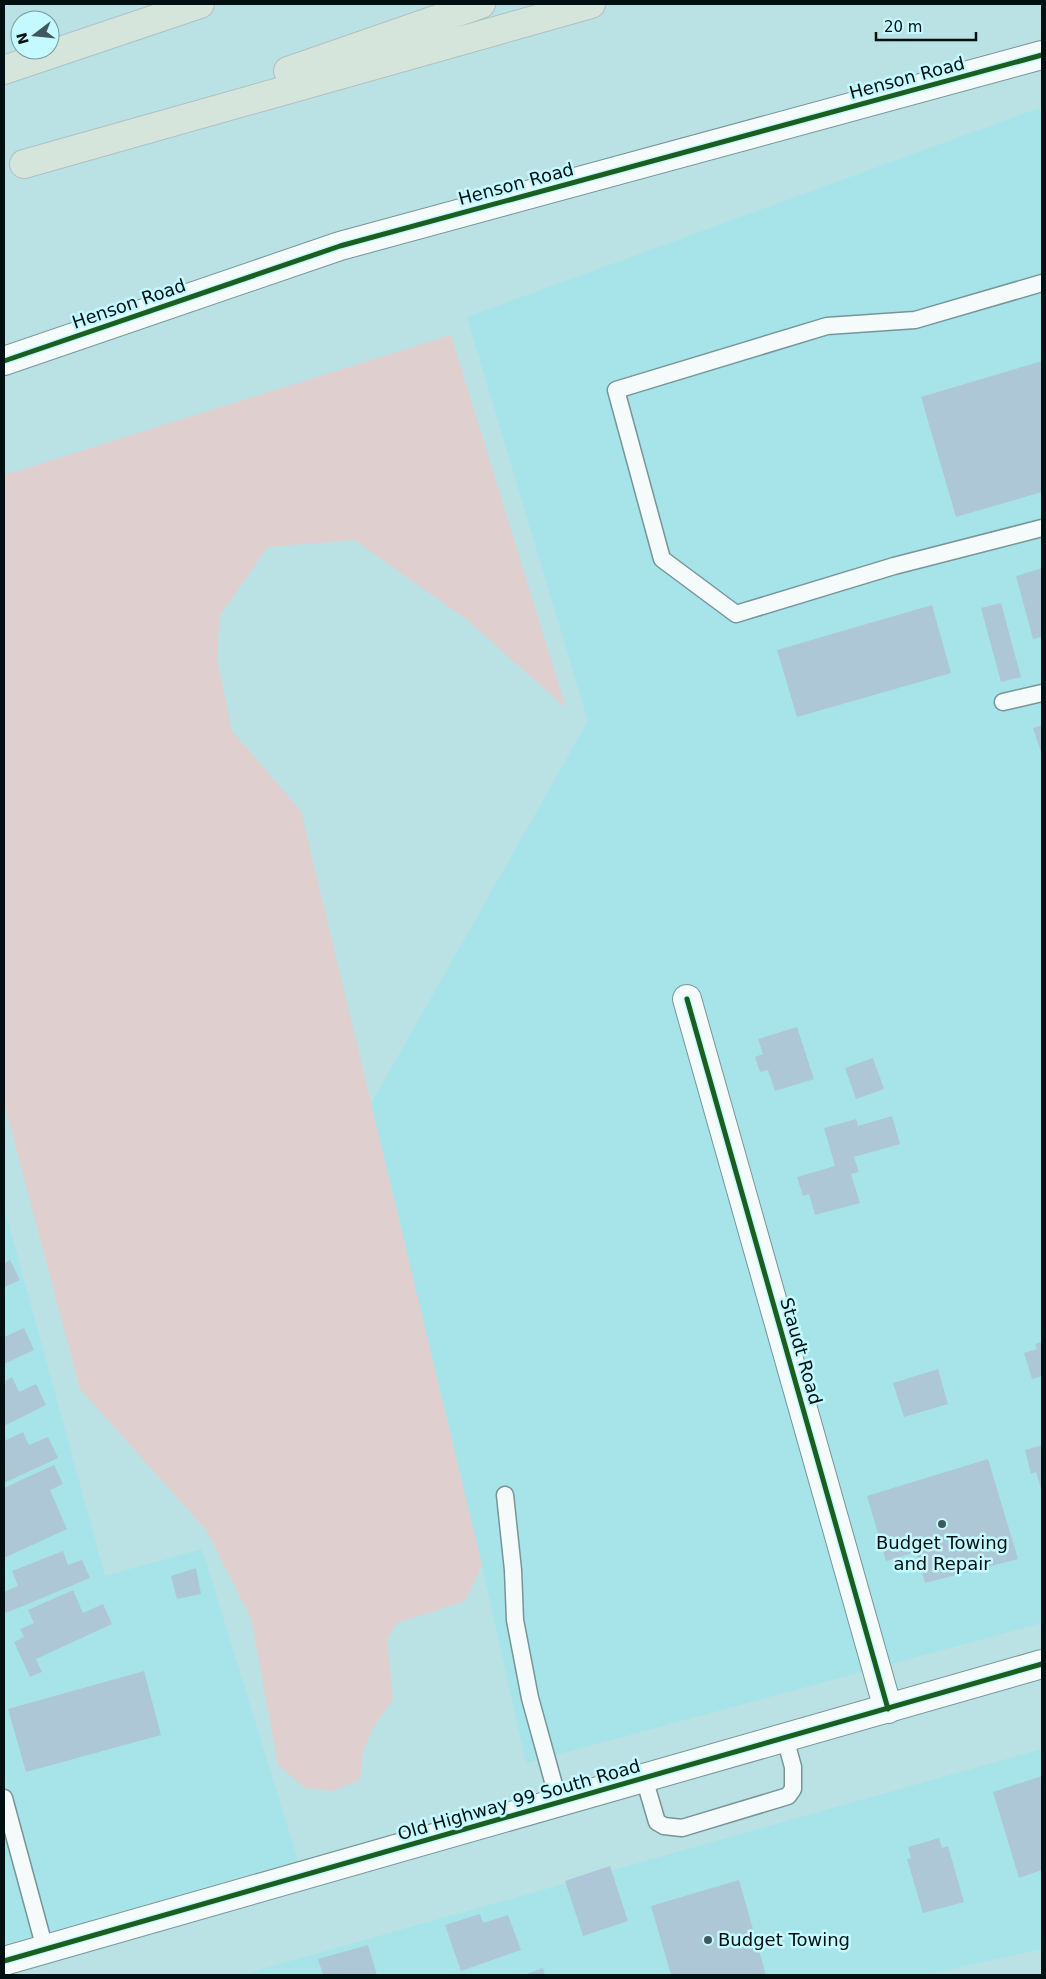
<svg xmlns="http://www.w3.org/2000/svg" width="1046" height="1979" font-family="'DejaVu Sans',sans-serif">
	<rect width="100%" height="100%" fill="#bae1e4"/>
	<path fill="#a6e4ea" d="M1042,107V1623L526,1763L482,1565L371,1104L588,721L467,317Z
		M4,1207L105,1576L202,1549L298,1861L4,1945Z
		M1042,1749V1949L923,1975H241Z"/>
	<path fill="#dfd0cf" d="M451,335L566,708L466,619L354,540L268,547L220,615L217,660L232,731L301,811L482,1565L465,1601L397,1623L387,1640L393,1699L374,1726L363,1750L360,1780L333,1791L305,1788L278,1765L251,1618L206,1530L80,1389L4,1103V475Z"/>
	<path fill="#aec7d7" d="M1042,361V492L956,517L921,397Z
		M1042,568V637L1033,639L1016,576Z
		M1001,603L1021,677L1001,682L981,608Z
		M932,605L951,673L797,717L777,650Z
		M1042,725V755L1033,728Z
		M797,1027L814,1079L775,1091L768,1070L760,1072L755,1057L763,1054L758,1039Z
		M873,1058L884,1089L856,1099L845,1068Z
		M892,1116L900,1144L854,1157L859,1172L851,1174L860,1203L815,1215L809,1194L803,1196L797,1177L835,1166L824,1128L856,1119L858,1126Z
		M10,1260L20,1280L4,1287V1263Z
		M24,1328L34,1350L4,1364V1337Z
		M1042,1342V1376L1032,1379L1024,1353L1037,1349L1035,1344Z
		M938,1369L948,1404L904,1417L893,1383Z
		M12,1377L19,1392L36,1384L46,1405L4,1426V1382Z
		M23,1432L29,1445L48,1437L58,1458L4,1483V1441Z
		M1042,1445V1492L1036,1472L1031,1474L1025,1450Z
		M988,1459L1018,1559L925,1583L916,1552L886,1561L867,1496Z
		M54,1465L63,1484L50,1490L67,1529L4,1558V1488Z
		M63,1551L68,1565L82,1560L90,1578L6,1613L4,1608V1592L18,1586L12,1571Z
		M196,1568L201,1594L177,1599L171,1576Z
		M73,1590L83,1613L103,1604L112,1624L36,1659L42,1672L30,1677L14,1642L24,1637L20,1629L34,1623L28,1610Z
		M144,1671L161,1735L26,1772L8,1709Z
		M1042,1776V1870L1019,1878L993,1792Z
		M939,1838L942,1848L948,1846L964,1902L923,1913L907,1859L911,1858L908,1847Z
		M610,1866L628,1921L583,1936L565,1881Z
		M739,1880L766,1975H671L651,1906Z
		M480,1914L483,1923L508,1915L521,1950L461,1971L445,1925Z
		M368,1945L377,1975H323L318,1959Z
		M543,1968L545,1975H523Z"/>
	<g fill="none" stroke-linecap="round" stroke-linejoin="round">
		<defs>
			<path id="service" d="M1042,283L915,320L827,326L616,390L662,559L736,614L894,566L1042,528
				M1003,702L1042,693
				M505,1495L513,1570L515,1620L530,1698L559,1803
				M644,1778L657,1822L664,1826L682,1828L788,1796L793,1789V1767L785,1738
				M4,1798L45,1949"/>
			<path id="minor" d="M4,361L340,246L1042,55
				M687,999L888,1709"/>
			<path id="tertiary" d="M4,1961L1042,1664"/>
			<path id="motorway" d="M4,70L200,4
				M288,71L481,4
				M24,164L591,4"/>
		</defs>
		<use href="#service" stroke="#769598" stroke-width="19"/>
		<use href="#minor" stroke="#769598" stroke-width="30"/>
		<use href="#tertiary" stroke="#769598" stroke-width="30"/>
		<use href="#motorway" stroke="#afc0c2" stroke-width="30"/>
		<use href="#service" stroke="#f5fafb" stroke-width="16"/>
		<use href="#minor" stroke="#f5fafb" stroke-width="28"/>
		<use href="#tertiary" stroke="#f5fafb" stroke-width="28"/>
		<use href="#motorway" stroke="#d5e5dc" stroke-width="28"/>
		<defs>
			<path id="cycleway" d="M4,361L340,246L1042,55
				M687,999L888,1709
				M4,1961L1042,1664"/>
		</defs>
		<use href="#cycleway" stroke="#c3f9ff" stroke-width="8"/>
		<use href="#cycleway" stroke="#1b5e20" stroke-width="5"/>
	</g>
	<g fill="#41595c" stroke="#c3f9ff" stroke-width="2">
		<circle cx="942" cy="1524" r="5"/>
		<circle cx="708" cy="1940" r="5"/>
	</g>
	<g text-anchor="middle" stroke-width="5" stroke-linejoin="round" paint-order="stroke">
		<g font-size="18" fill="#001012" stroke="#c3f9ff">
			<text transform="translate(907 78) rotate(-15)" y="6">Henson Road</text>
			<text transform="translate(516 184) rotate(-15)" y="6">Henson Road</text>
			<text transform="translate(129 304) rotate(-19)" y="6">Henson Road</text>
			<text transform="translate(801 1351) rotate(74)" y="6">Staudt Road</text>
			<text transform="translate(519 1800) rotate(-16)" y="6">Old Highway 99 South Road</text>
		</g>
		<g font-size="18" fill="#001012" stroke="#c3f9ff">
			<text x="942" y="1549">Budget Towing<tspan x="942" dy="21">and Repair</tspan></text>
			<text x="718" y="1946" text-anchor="start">Budget Towing</text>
		</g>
	</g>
	<rect width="1046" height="1979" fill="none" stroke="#001012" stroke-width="10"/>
	<g transform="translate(35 35) rotate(254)"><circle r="24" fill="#c3f9ff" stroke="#759ca0"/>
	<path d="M0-4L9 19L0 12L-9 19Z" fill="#41595c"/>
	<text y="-8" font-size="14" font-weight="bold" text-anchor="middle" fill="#001012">N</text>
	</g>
	<path d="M876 32v8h100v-8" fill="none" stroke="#001012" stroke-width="2.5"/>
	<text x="884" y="32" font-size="15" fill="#001012" stroke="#c3f9ff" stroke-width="4" paint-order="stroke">20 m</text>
</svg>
